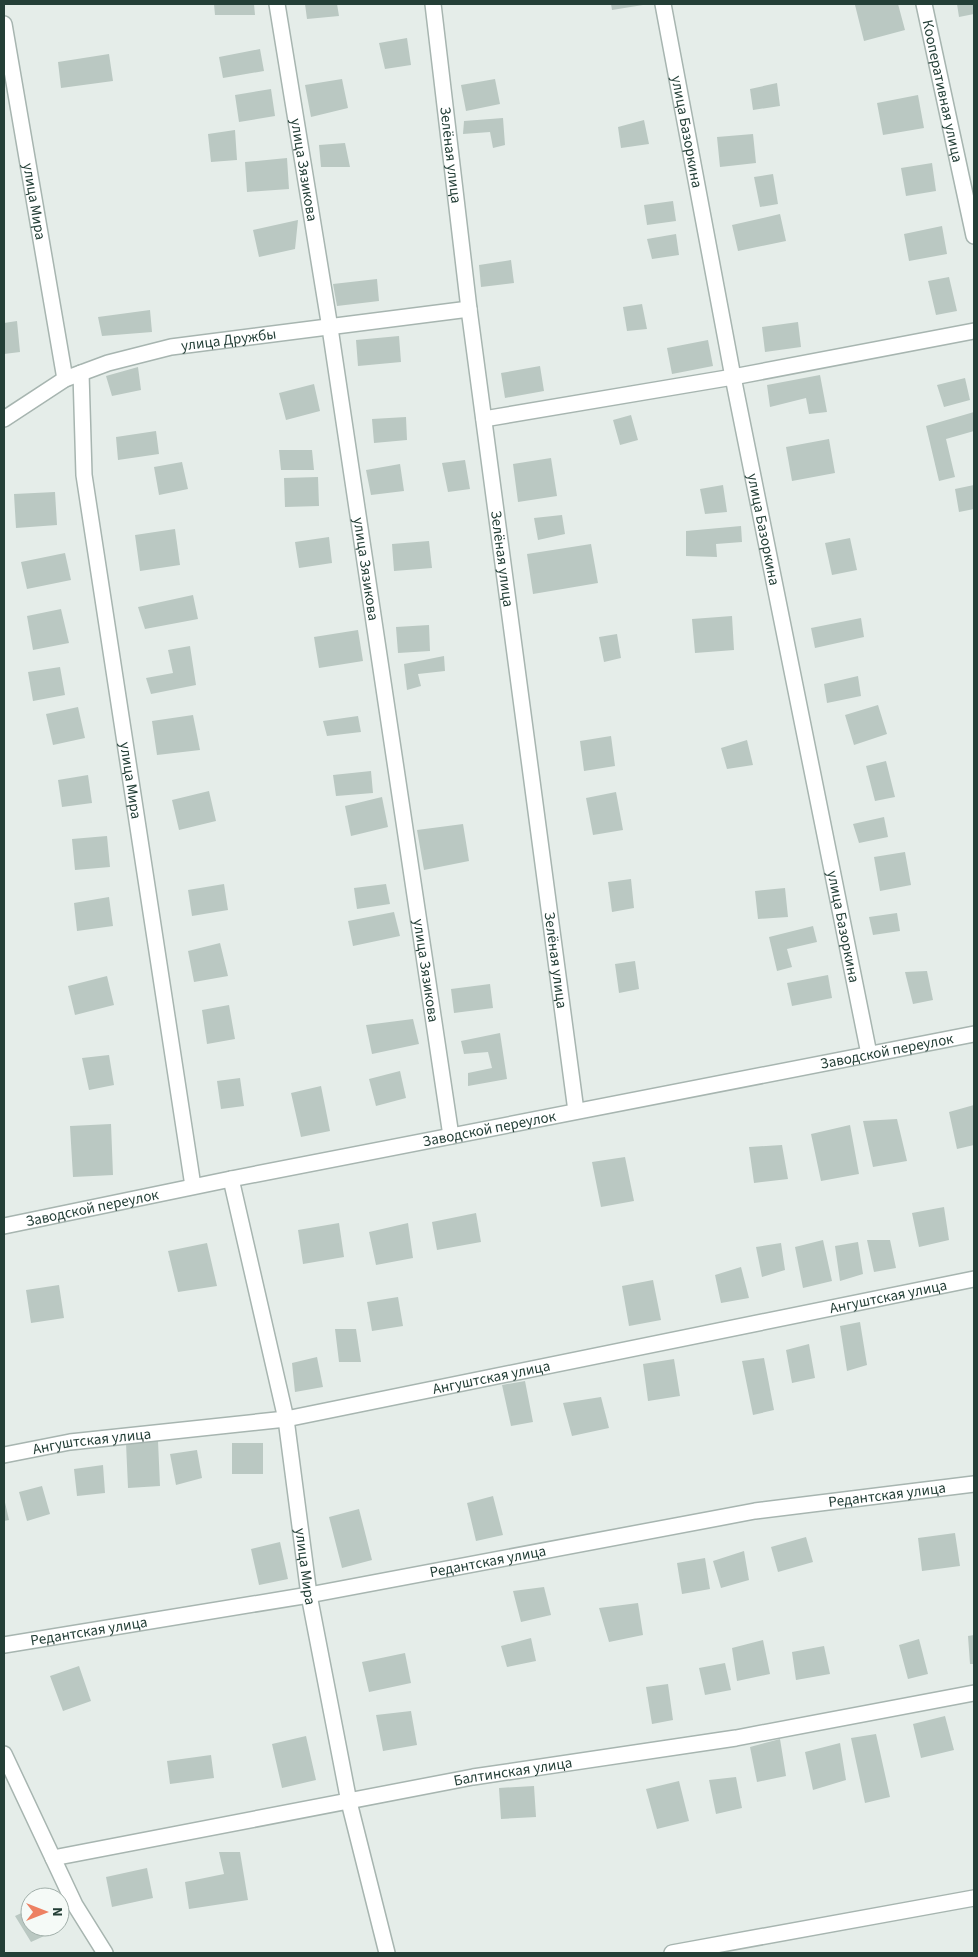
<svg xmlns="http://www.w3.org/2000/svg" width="978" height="1957" font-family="'Source Sans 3',sans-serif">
	<rect width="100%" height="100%" fill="#e5ede9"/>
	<path fill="#bac8c2" d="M214,4H254L255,15H215Z
		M305,4H337L339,16L307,19Z
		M611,4H643V5L612,10Z
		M860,4H898L905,30L864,41L855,5Z
		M957,4H974V14L959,17Z
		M407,38L411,65L385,69L379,43Z
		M260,49L264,71L223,78L219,57Z
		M109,54L113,81L61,88L58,62Z
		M342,79L348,108L311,117L305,85Z
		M495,79L500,104L466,111L461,85Z
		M777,83L780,106L753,110L750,89Z
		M271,89L275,116L239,122L235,95Z
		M918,95L924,128L883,135L877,103Z
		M503,118L505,145L493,148L490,132L463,134L464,121Z
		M644,120L649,144L621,148L618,127Z
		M235,130L237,160L211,162L208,134Z
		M753,134L756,163L720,167L717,137Z
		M345,143L350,167H321L319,145Z
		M287,158L289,189L247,192L245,162Z
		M932,163L936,191L906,196L901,168Z
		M773,174L778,204L760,207L754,177Z
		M673,201L676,221L647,225L644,205Z
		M780,214L786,241L738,251L732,225Z
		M298,220L295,249L259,257L253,230Z
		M942,226L947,254L909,261L904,234Z
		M676,234L679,255L652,259L647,239Z
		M511,260L514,283L481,287L479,265Z
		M949,277L957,311L936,315L928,281Z
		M377,279L379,301L337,306L333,284Z
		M642,304L647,329L627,331L623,307Z
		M150,310L152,332L102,336L98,317Z
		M17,321L20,352L4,354V323Z
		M798,322L801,347L765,352L762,327Z
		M399,336L401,362L358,366L356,340Z
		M708,340L713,366L672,374L667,348Z
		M540,366L544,391L505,398L501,373Z
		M138,367L141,390L112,396L106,376Z
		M820,375L827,412L809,414L806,398L770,407L767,385Z
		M965,378L970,400L944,407L937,385Z
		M314,384L320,411L286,420L279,393Z
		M974,412V431L946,439L955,477L939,481L926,426Z
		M631,415L638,440L620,445L613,420Z
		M406,417L407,440L374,443L372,419Z
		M156,431L159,454L118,460L116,437Z
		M829,439L835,473L792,481L786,447Z
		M279,450H312L314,470H281Z
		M551,458L557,496L518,502L513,464Z
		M465,460L470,489L448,492L442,463Z
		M182,462L188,489L159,495L154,467Z
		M400,464L404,491L371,495L366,470Z
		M318,477L319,506L285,507L284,478Z
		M723,485L727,512L705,514L700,489Z
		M974,485V509L959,512L955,489Z
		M55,492L57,525L16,528L14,494Z
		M562,515L565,534L538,540L534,518Z
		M741,526L742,542L716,544L717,557L686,556V531Z
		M175,529L180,565L140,571L135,535Z
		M329,537L332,563L299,568L295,542Z
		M850,538L857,570L832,575L825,543Z
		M429,541L432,568L394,571L392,544Z
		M591,544L598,583L533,594L527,554Z
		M65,553L71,580L27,589L21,562Z
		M193,595L198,619L145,629L138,607Z
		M61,609L69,643L33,650L27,616Z
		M732,616L734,650L695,653L692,619Z
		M861,618L864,637L815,648L811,628Z
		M429,625L430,651L398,653L396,627Z
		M358,630L363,661L319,668L314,637Z
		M617,634L621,658L604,662L599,637Z
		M190,646L196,685L151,694L146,678L173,673L168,650Z
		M444,656L445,671L418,674L421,686L407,690L404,664Z
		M60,667L65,695L33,701L28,672Z
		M858,676L861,696L827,703L824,684Z
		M878,705L887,734L854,745L845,715Z
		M78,707L85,738L53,745L46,714Z
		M193,715L200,750L157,755L152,721Z
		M358,716L361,732L327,736L323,721Z
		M611,736L615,766L584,771L580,741Z
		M747,740L753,765L727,769L721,748Z
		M886,761L895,797L875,801L866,766Z
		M371,771L373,793L336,796L333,775Z
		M88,775L92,803L62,807L58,780Z
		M209,791L216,821L179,830L172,800Z
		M616,792L623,830L593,835L586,798Z
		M382,797L388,827L351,836L345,806Z
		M884,817L888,837L859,843L853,824Z
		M463,824L469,861L424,870L417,830Z
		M107,836L110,867L75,870L72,839Z
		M905,852L911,885L880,891L874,857Z
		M631,879L634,908L612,912L608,882Z
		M224,884L228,910L192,916L188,890Z
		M386,884L390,904L357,909L354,888Z
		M785,888L788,917L758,919L755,891Z
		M109,897L113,926L77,931L74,903Z
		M394,912L400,936L353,946L348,921Z
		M897,913L900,931L873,935L869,917Z
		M813,926L817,942L787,949L792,967L777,971L769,937Z
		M220,943L228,976L194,982L188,951Z
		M635,961L639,989L619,993L615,964Z
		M927,971L933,1000L913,1004L905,972Z
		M828,975L832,998L792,1006L787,983Z
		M107,976L114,1005L75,1015L68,986Z
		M490,984L493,1008L454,1013L451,989Z
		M229,1005L235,1039L207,1044L202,1010Z
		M413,1019L419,1044L372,1054L366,1025Z
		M500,1033L507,1079L468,1086V1073L492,1068L488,1052L464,1054L461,1041Z
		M109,1055L114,1085L89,1090L82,1058Z
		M400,1071L406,1098L376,1106L369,1079Z
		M240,1078L244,1106L221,1109L217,1081Z
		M321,1086L330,1131L301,1137L291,1093Z
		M974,1105V1145L957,1149L949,1112Z
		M897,1119L907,1161L873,1167L863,1121Z
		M111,1124L113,1175L73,1177L70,1126Z
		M850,1125L859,1174L821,1181L811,1134Z
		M782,1145L788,1179L754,1183L749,1147Z
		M625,1157L634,1201L601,1207L592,1162Z
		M944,1207L949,1240L919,1247L912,1213Z
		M476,1213L481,1242L437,1250L432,1222Z
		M339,1223L344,1257L303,1264L298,1230Z
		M408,1223L413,1258L376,1265L369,1232Z
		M823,1240L832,1281L803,1288L795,1247Z
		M867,1240H890L896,1268L874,1272Z
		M858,1242L863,1274L840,1281L835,1246Z
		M207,1243L217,1286L178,1292L168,1251Z
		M781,1243L785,1270L762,1277L756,1247Z
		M741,1267L749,1298L721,1303L715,1275Z
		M653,1280L661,1320L629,1326L622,1286Z
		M59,1285L64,1318L31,1323L26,1290Z
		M398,1297L403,1326L372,1331L367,1302Z
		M860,1322L867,1365L847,1371L840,1326Z
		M335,1329H356L361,1362H339Z
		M809,1344L815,1378L792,1383L786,1350Z
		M317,1357L323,1387L295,1392L292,1363Z
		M764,1358L774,1410L753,1415L742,1361Z
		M674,1359L680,1396L648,1401L643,1364Z
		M525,1381L533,1422L511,1426L502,1385Z
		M601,1397L609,1428L572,1436L563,1403Z
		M158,1441L160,1486L128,1488L126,1443Z
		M232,1443H263V1474H232Z
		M197,1450L202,1478L176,1485L170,1454Z
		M103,1465L105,1493L77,1496L74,1469Z
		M42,1486L50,1514L27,1521L19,1492Z
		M493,1496L503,1535L476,1541L467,1503Z
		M4,1498L9,1520L4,1521Z
		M359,1509L372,1560L342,1568L329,1517Z
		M955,1533L960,1566L922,1571L918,1538Z
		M806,1537L813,1562L778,1572L771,1547Z
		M280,1542L288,1579L259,1585L251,1549Z
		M744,1551L749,1580L721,1588L713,1561Z
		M705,1558L710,1589L682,1594L677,1563Z
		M544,1587L551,1615L521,1622L513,1591Z
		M638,1603L643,1635L609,1642L599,1608Z
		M974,1635V1664H970L968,1636Z
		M531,1638L536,1661L507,1667L501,1646Z
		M919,1639L928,1674L908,1679L899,1645Z
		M763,1640L770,1674L737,1681L732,1648Z
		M824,1646L830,1674L796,1680L792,1652Z
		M405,1653L411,1683L369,1692L362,1662Z
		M725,1663L731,1690L705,1695L699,1668Z
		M79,1666L91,1701L63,1711L50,1676Z
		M668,1684L673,1720L652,1724L646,1687Z
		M411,1711L417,1745L383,1751L376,1715Z
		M945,1716L954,1750L921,1758L913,1724Z
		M876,1734L890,1797L865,1803L851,1738Z
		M306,1736L316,1780L282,1788L272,1744Z
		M780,1739L786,1776L757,1782L750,1747Z
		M840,1743L846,1780L813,1790L805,1752Z
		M211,1755L214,1778L170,1784L167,1761Z
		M736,1777L742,1808L716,1814L709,1780Z
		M679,1781L689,1821L657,1829L646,1789Z
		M534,1786L536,1817L501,1819L499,1788Z
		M219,1852H240L248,1900L189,1909L185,1882L224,1874Z
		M147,1868L153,1898L112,1907L106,1877Z
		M30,1909V1927H64L31,1942L15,1916Z"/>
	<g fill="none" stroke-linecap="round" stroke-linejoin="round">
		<defs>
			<g id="street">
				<path id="s1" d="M277,4L330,328L451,1136"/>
				<path id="s2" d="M433,4L469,309L576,1111"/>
				<path id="s3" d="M663,4L733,377L869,1054"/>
				<path id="s4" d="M924,4L974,236"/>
				<path id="s5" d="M4,24L65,379"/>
				<path id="s6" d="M81,373L84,475L193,1186"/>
				<path id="s7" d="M4,419L65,379L108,363L171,347L469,309"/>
				<path d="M484,419L733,377L974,331"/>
				<path id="s8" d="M231,1179L286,1419L309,1595L349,1802L387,1953"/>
				<path id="s9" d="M4,1226L231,1179L974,1034"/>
				<path id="s10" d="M4,1455L70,1442L286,1419L974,1279"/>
				<path id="s11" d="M4,1645L309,1595L755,1511L974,1484"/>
				<path d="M4,1754L75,1905L105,1953"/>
				<path id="s12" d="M53,1858L473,1777L736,1738L974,1693"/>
				<path d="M672,1953L974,1898"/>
			</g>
		</defs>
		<use href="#street" stroke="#a7b5b0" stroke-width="18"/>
		<use href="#street" stroke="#fff" stroke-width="15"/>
	</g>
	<g text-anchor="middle" stroke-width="4.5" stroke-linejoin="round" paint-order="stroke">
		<g font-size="15" fill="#243f37" stroke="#f5faf7">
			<text dy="5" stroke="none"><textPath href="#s4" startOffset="89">Кооперативная улица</textPath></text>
			<text dy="5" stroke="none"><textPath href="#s3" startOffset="130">улица Базоркина</textPath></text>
			<text dy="5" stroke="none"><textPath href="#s2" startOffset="152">Зелёная улица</textPath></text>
			<text dy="5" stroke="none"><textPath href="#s1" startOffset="168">улица Зязикова</textPath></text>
			<text dy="5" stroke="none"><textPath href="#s5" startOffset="180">улица Мира</textPath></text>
			<text dy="5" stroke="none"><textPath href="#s7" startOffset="242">улица Дружбы</textPath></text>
			<text dy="5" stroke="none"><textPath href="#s3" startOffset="535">улица Базоркина</textPath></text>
			<text dy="5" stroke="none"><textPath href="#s2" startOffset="559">Зелёная улица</textPath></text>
			<text dy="5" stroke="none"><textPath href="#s1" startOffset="572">улица Зязикова</textPath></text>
			<text dy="5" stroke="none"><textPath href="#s6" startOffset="411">улица Мира</textPath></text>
			<text dy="5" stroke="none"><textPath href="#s3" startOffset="940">улица Базоркина</textPath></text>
			<text dy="5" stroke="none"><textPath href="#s2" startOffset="964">Зелёная улица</textPath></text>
			<text dy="5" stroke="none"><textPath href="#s1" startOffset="978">улица Зязикова</textPath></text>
			<text dy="5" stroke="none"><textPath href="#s9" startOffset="900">Заводской переулок</textPath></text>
			<text dy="5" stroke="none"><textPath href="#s9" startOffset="495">Заводской переулок</textPath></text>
			<text dy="5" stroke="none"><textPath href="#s9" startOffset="90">Заводской переулок</textPath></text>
			<text dy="5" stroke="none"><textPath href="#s10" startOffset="899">Ангуштская улица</textPath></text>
			<text dy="5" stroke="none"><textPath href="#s10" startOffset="494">Ангуштская улица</textPath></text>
			<text dy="5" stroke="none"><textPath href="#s10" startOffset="89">Ангуштская улица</textPath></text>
			<text dy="5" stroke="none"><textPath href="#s11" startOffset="896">Редантская улица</textPath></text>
			<text dy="5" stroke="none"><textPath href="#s11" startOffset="491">Редантская улица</textPath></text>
			<text dy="5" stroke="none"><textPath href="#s8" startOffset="395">улица Мира</textPath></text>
			<text dy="5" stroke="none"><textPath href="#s11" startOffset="86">Редантская улица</textPath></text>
			<text dy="5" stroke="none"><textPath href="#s12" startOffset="468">Балтинская улица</textPath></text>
		</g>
	</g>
	<rect width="978" height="1957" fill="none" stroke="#243f37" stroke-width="10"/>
	<g transform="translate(45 1912) rotate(90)"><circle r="24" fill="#f5faf7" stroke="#a1afaa"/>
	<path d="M0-4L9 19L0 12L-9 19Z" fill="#ed8163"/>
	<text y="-8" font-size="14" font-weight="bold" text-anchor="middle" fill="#243f37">N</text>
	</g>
</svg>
